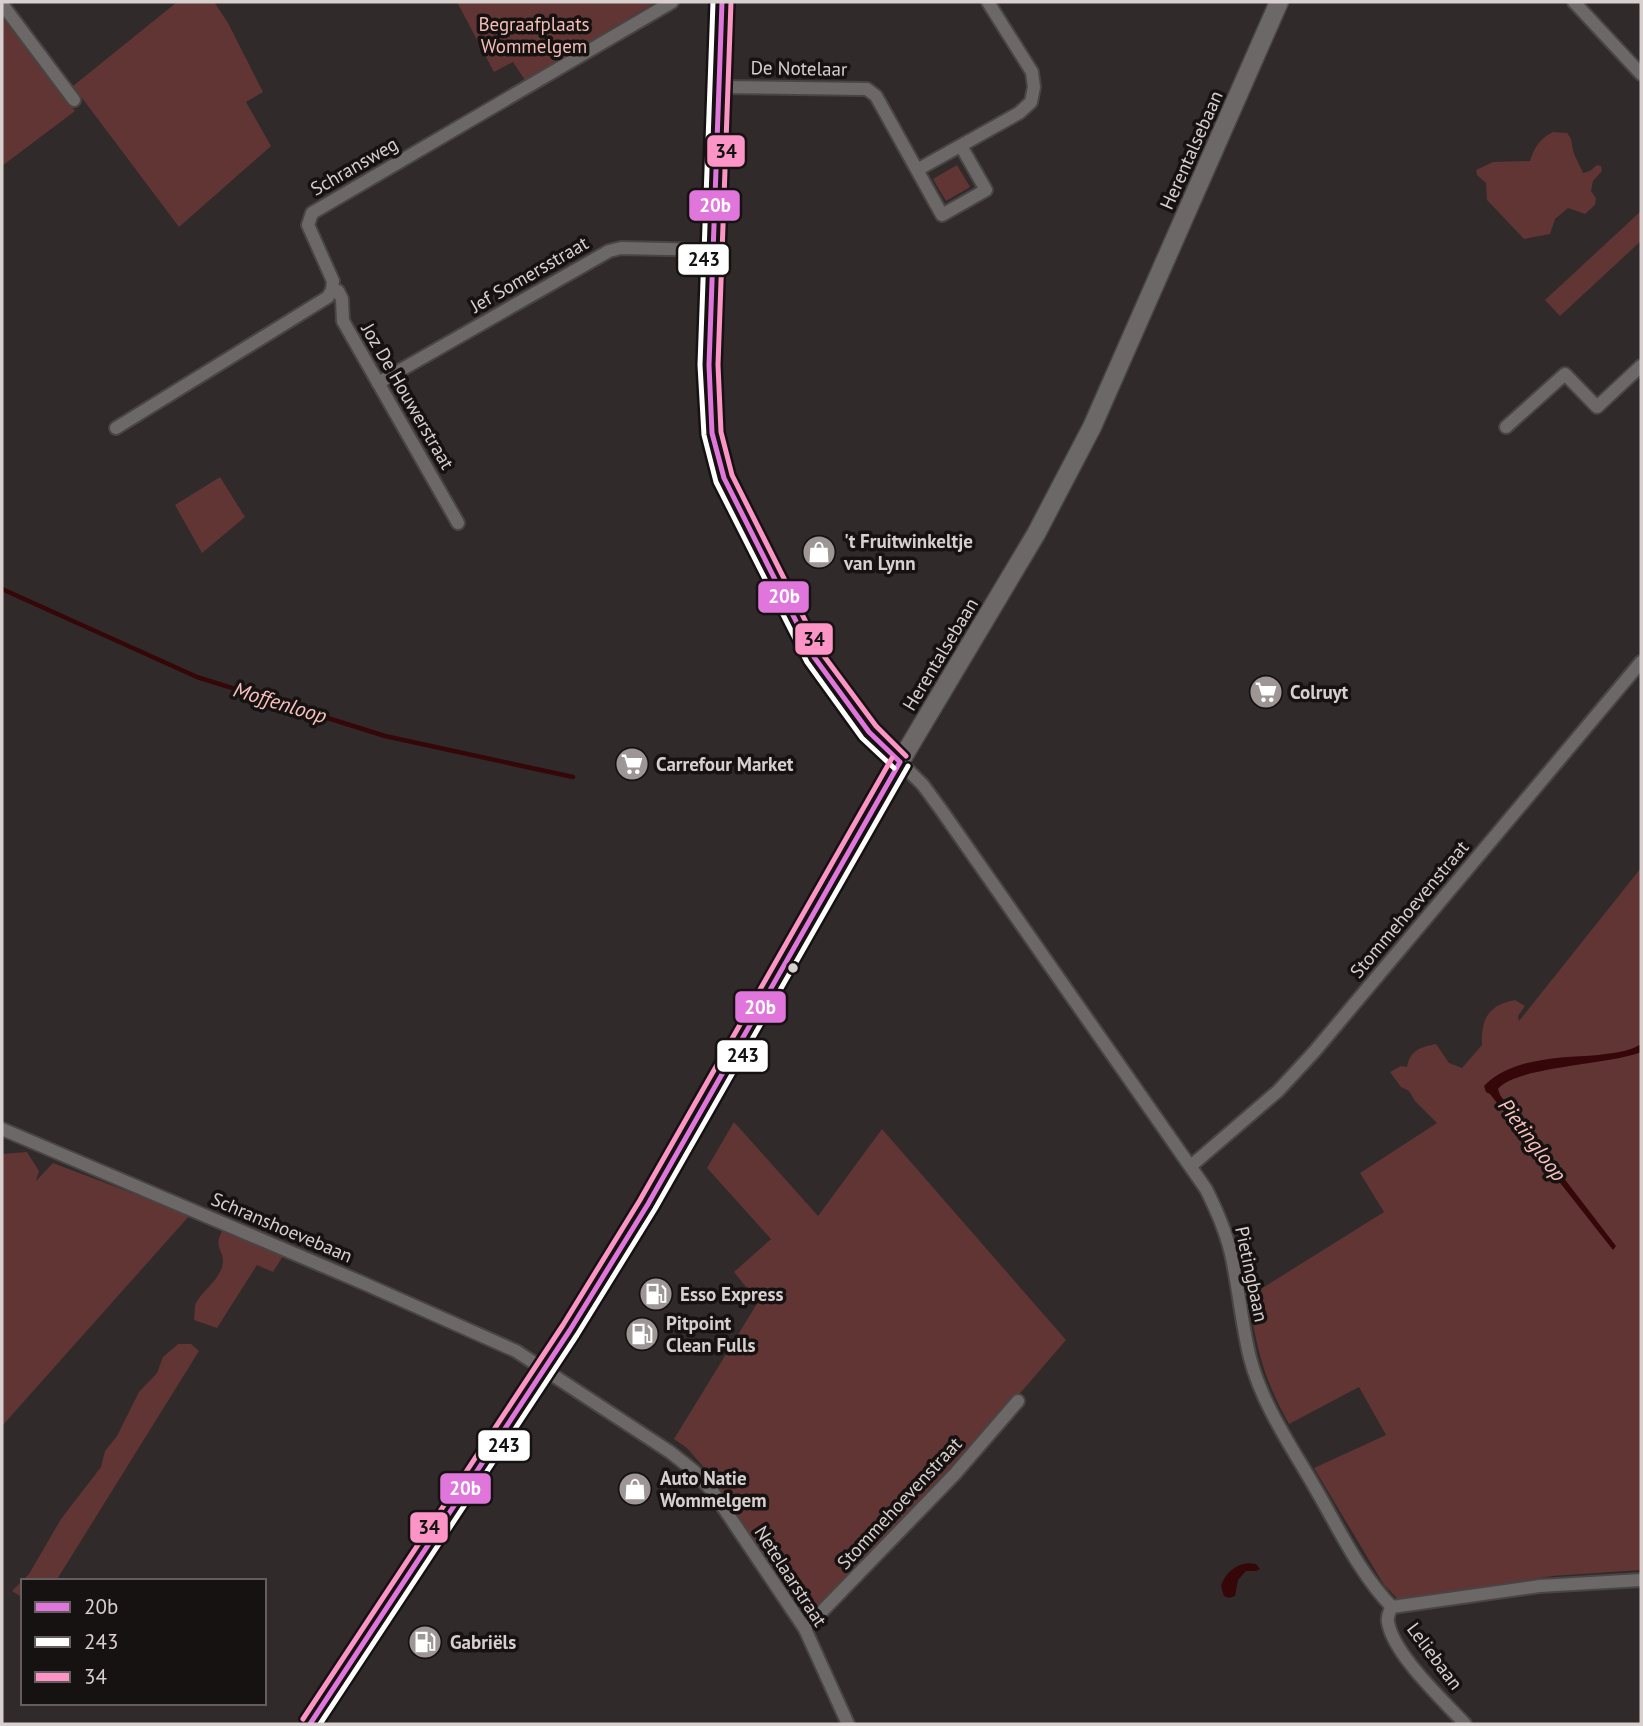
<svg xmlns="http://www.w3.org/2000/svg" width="1643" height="1726" font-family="'PT Sans',sans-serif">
	<rect width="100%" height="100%" fill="#302a2a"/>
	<path fill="#603533" d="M177,2H214L228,23L263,92L246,102L271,146L179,227L73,86Z
		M457,2H656L525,80L513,62L494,72Z
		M2,13L75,111L2,166Z
		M1553,132L1567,133C1573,140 1571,142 1573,150C1574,156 1580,165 1583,173L1590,171L1597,165L1601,166L1602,171L1593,181L1591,191L1596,198L1595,205L1585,214L1568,208L1555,219L1550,234L1524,239L1487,200L1486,183L1477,175L1476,170L1493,162L1530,161C1534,148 1540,138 1553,132Z
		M957,165L970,187L946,201L933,179Z
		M1641,211V241L1560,316L1545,300Z
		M220,477L245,517L202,553L175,505Z
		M1641,868V1570L1553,1576L1399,1600L1384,1585L1314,1468L1386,1435L1359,1387L1289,1424C1263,1378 1257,1348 1248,1297L1384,1212L1360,1173L1437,1123L1415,1101L1409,1091L1401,1087L1390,1072L1401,1066L1407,1067C1410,1050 1421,1047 1436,1044L1449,1063L1462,1068L1482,1045C1481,1019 1488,1005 1515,1000L1525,1006L1518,1016L1519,1021Z
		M734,1122L818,1216L882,1129L1066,1340L955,1469L813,1614L805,1618L799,1613L706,1470L687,1448L674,1439L758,1302L734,1272L771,1239L707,1168Z
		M27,1152L39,1171L36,1181L53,1163L190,1215L2,1426V1154Z
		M223,1230L283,1256L273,1272L257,1265L217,1328L194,1320C195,1315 194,1307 196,1303C203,1290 217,1282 222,1267C227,1251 211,1249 223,1230Z
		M178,1344H191L199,1351L56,1581H23V1598L12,1591L29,1574L61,1519L101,1467L105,1451L117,1436L139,1392L157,1373L163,1357Z"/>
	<path fill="#350708" d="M1641,1044V1052C1611,1065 1516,1066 1498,1089L1500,1095L1616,1246L1613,1250L1490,1094L1486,1092L1484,1086C1512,1057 1561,1058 1598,1055C1613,1053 1629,1052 1641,1044Z
		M1248,1563L1256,1564L1260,1569L1256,1571H1246L1238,1580L1235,1596L1229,1598L1224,1596L1221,1586C1225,1573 1235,1565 1248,1563Z"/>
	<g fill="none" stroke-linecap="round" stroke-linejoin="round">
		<path stroke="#350708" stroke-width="4.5" d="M2,589L197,677L385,736L573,777"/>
		<defs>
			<path id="street" d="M1574,2L1641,74
				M2,4L74,100
				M719,87L867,89L876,96L917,170
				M961,146L986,190L942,215L917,170L1019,113L1031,102L1034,87L1032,72L988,2
				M332,290L338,291L342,299L343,321L458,523
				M378,383L609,251L621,248L713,250
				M1506,427L1565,374L1597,407L1641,366
				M116,428L328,297L332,290L333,281L308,225L312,213L672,2
				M900,762L923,785L942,811L1206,1189C1217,1211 1227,1234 1232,1258C1239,1291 1242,1326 1250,1358C1262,1404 1291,1446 1314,1486C1338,1527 1359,1573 1392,1607
				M2,1129L363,1283L516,1351L670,1452L694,1471L713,1492L805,1629L848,1724
				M1192,1165L1278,1091L1314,1052L1641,662
				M1392,1607L1540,1586L1641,1580
				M1392,1607C1389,1612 1387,1616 1388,1622C1393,1654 1443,1700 1465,1724
				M805,1629L954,1475L1018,1401"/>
			<path id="secondary" d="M722,2L709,365L712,433L724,478L814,657L869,732L900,762
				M310,1724L570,1330L648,1204L900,762L1036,534L1092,427L1279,2"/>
		</defs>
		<use href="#street" stroke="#4a4545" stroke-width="16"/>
		<use href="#secondary" stroke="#4a4545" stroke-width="21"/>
		<use href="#street" stroke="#6c6868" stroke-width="12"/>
		<use href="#secondary" stroke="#6c6868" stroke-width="18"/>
		<defs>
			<path id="bus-1" d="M722,2L709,365L712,433L724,478L814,657L869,732L900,762
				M310,1724L570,1330L648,1204L900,762"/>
			<path id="bus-2" d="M713,2L700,365L704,435L716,482L807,662L862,738L894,768
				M320,1724L577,1335L655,1209L908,766"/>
			<path id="bus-3" d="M731,2L718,365L721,432L732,475L821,652L876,726L906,756
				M303,1719L563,1325L640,1200L892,758"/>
		</defs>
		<use href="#bus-1" stroke="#171212" stroke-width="10"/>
		<use href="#bus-2" stroke="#171212" stroke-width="10"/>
		<use href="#bus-3" stroke="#171212" stroke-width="10"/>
		<use href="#bus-1" stroke="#e076db" stroke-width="5"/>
		<use href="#bus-2" stroke="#fff" stroke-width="5"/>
		<use href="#bus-3" stroke="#fc95c5" stroke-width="5"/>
	</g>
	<defs>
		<symbol id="shop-disc" viewBox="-11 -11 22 22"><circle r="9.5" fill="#9d9695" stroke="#171212"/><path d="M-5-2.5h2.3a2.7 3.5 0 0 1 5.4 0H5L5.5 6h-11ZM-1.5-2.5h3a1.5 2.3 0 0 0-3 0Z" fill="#fff"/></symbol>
		<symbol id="supermarket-disc" viewBox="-11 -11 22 22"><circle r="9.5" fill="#9d9695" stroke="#171212"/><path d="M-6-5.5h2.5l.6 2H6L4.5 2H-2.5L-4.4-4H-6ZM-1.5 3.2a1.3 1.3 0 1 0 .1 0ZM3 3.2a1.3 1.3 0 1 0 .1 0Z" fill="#fff"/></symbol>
		<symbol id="fuel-disc" viewBox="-11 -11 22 22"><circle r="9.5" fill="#9d9695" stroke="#171212"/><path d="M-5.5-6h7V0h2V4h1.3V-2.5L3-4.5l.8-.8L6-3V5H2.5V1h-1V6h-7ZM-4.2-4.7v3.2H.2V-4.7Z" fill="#fff"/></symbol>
	</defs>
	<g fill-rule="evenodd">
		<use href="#shop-disc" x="800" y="533" width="38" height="38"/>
		<use href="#supermarket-disc" x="1247" y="673" width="38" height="38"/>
		<use href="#supermarket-disc" x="613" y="745" width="38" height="38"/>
		<use href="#fuel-disc" x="637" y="1275" width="38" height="38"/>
		<use href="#fuel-disc" x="623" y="1315" width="38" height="38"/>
		<use href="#shop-disc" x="616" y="1470" width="38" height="38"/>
		<use href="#fuel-disc" x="406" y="1623" width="38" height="38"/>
	</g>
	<circle fill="#d8d0cf" stroke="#171212" stroke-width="2.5" cx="793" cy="968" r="6"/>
	<g text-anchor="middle" stroke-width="7" stroke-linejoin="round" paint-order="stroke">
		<g font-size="19" fill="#f5bdb8" stroke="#171212">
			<text x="534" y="31">Begraafplaats<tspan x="534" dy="22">Wommelgem</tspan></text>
		</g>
		<g font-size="19" fill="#d8d0cf" stroke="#171212">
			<text transform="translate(799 68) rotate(1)" y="7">De Notelaar</text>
			<text transform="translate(1191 150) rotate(-66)" y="7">Herentalsebaan</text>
			<text transform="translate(354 166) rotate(-30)" y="7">Schransweg</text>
			<text transform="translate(529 274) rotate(-30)" y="7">Jef Somersstraat</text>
			<text transform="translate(408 396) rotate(60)" y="7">Joz De Houwerstraat</text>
			<text transform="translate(940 654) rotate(-59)" y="7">Herentalsebaan</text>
			<text transform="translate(1409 909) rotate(-50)" y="7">Stommehoevenstraat</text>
			<text transform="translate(282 1227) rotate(23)" y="7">Schranshoevebaan</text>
			<text transform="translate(1252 1274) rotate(78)" y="7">Pietingbaan</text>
			<text transform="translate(899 1503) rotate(-47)" y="7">Stommehoevenstraat</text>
			<text transform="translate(791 1576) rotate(57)" y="7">Netelaarstraat</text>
			<text transform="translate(1435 1656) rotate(53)" y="7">Leliebaan</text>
		</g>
		<g font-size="19" font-weight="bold" fill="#d8d0cf" stroke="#171212" text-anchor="start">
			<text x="844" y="548">'t Fruitwinkeltje<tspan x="844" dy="22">van Lynn</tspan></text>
			<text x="1290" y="699">Colruyt</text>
			<text x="656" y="771">Carrefour Market</text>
			<text x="680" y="1301">Esso Express</text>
			<text x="666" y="1330">Pitpoint<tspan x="666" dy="22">Clean Fulls</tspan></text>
			<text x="660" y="1485">Auto Natie<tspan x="660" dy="22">Wommelgem</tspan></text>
			<text x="450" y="1649">Gabriëls</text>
		</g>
		<g font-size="21" font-style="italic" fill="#fac2bd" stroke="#171212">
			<text transform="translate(280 703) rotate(17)" y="7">Moffenloop</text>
			<text transform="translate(1532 1140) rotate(53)" y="7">Pietingloop</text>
		</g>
	</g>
	<g stroke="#171212" stroke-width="2.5">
		<rect x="706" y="134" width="40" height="34" rx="7" fill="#fc95c5"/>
		<rect x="688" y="189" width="53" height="33" rx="7" fill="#e076db"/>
		<rect x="677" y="243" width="53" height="33" rx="7" fill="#fff"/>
		<rect x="757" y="580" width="53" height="34" rx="7" fill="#e076db"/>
		<rect x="794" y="622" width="40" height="34" rx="7" fill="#fc95c5"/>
		<rect x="734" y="990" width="53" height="34" rx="7" fill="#e076db"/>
		<rect x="716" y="1039" width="53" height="34" rx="7" fill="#fff"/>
		<rect x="477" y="1429" width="54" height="33" rx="7" fill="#fff"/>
		<rect x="439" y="1472" width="53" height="33" rx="7" fill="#e076db"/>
		<rect x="409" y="1511" width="40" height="33" rx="7" fill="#fc95c5"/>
	</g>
	<g font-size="19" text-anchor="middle" font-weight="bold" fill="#fff">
		<text x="715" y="212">20b</text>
		<text x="784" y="603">20b</text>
		<text x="760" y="1014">20b</text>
		<text x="465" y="1495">20b</text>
	</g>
	<g font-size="19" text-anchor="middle" font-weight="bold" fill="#111">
		<text x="726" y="158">34</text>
		<text x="704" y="266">243</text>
		<text x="814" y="646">34</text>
		<text x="743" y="1062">243</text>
		<text x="504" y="1452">243</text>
		<text x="429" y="1534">34</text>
	</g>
	<rect width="1643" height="1726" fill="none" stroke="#d8d0cf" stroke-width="7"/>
	<rect x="21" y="1579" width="245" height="126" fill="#171212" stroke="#645e5e" stroke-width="2"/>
	<rect x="35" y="1602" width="35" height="10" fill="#e076db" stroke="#645e5e" stroke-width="2"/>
	<text x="84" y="1614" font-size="21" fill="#d8d0cf">20b</text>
	<rect x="35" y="1637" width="35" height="10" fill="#ffffff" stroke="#645e5e" stroke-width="2"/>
	<text x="84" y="1649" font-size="21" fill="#d8d0cf">243</text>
	<rect x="35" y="1672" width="35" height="10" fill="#fc95c5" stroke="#645e5e" stroke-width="2"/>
	<text x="84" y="1684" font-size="21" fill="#d8d0cf">34</text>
</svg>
